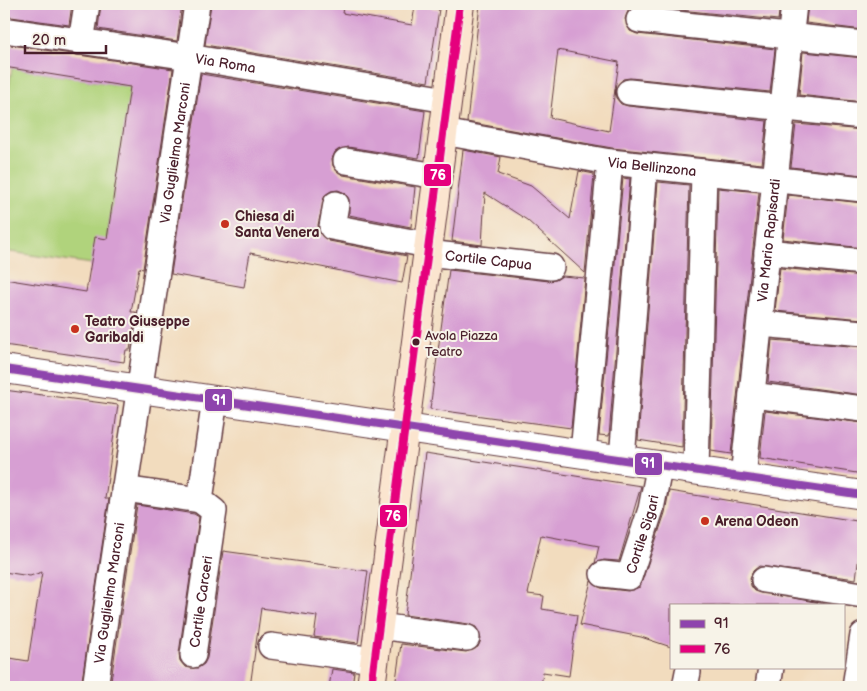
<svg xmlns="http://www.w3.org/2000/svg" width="867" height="691" font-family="'Balsamiq Sans',sans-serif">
	<rect width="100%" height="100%" fill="#f7f3e8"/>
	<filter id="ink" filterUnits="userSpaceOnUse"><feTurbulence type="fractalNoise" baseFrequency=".02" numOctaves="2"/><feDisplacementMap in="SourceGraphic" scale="10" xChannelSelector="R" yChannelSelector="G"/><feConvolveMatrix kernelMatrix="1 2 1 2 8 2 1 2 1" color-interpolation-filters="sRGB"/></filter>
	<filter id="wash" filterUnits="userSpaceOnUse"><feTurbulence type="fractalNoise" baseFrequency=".0096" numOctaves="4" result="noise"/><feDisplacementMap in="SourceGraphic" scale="20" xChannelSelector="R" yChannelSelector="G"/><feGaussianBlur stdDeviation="1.12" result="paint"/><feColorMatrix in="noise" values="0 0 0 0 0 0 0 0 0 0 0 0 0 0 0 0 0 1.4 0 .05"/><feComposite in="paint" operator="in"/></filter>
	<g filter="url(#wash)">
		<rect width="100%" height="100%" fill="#f2dcbe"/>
		<path fill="#b0d37c" stroke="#7d7954" d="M12,68L131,87L107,239L92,264L4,251V119Z"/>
		<g id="blocks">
			<path fill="#d79fd3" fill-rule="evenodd" d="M4,4H72L69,25L4,16Z
				M101,4H182L177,41L98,29Z
				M211,4H344L342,13L412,25L415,6L439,9L428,82L205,45Z
				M480,4H780L778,20L641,6L634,7L628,11L625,19L630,31L637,34L775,49L770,92L630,78L623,79L615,90L616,98L621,104L628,106L767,121L762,164L612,148L467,122ZM558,50L619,62L609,131L550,118Z
				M808,4H863V30L806,23Z
				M4,44L173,69L143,269L139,268L131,312H136L130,350H126L124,362L4,345V279L86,292L95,237L107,239L130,87L4,67Z
				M803,52L863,58V102L799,95Z
				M201,74L425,111L419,158L348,147L335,152L332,159L333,166L343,175L415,187L411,227L349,215V199L345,193L338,190L331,191L325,195L318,225L319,232L329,241L407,256L402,283L250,253L244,287L171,274Z
				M796,124L863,130V175L791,167Z
				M463,150L501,157L498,174L531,186L570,219L579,171L594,174L585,273L527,220L485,193L482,245L452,241Z
				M623,178L630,179L609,436L599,435Z
				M658,182L689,185L682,447L638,440Z
				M718,188L759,192L731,454L711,451Z
				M788,195L863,203V248L783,239Z
				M780,268L863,276V319L775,311Z
				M449,270L549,281L556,280L562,276L585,278L571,428L430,409Z
				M772,340L863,347V395L768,382Z
				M4,390L118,405L105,499H109L81,687H4V657L28,661L42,572L30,576L4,572Z
				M765,411L863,423V474L760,458Z
				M425,453L641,486L619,561L604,560L595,563L599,546L541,535L528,594L544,596L542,609L577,615L569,676L543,672L541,687H395L401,644L466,652L478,647L481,639L476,627L469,624L405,615Z
				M669,491L863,522L856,579L759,566L753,571L750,578L751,586L755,591L831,605H671V647L641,637L580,625L591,581L601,588L628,591L640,587L665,513Z
				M137,505L194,514L199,517L179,653L180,661L185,667L198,668L204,664L207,658L223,551L368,571L358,643L314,637L317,616L261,608L250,687H110Z
				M332,669L354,672L352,687H329Z"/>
		</g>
	</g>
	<g filter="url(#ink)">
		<use href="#blocks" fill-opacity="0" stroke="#633b41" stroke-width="1"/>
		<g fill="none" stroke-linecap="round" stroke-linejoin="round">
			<defs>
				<g id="minor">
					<path d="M639,20L863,44"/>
					<path id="s1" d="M4,30L189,57L447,100"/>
					<path d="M81,42L87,4"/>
					<path d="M629,92L863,116"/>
					<path id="s2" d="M443,132L610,162L863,189"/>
					<path d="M346,161L437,176"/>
					<path d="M336,204L332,227L428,245"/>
					<path d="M767,252L863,262"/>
					<path id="s3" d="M427,253L551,267"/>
					<path d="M760,324L863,333"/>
					<path d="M752,395L863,409"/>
					<path d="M583,453L610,162"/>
					<path d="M622,459L645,166"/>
					<path d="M696,470L704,172"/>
					<path id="s4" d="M743,477L794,4"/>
					<path d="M124,489L200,500L215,400"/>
					<path id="s5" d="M603,574L629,577L651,509L660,464"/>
					<path d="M764,580L863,595"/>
					<path d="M379,626L467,638"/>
					<path d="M271,646L374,660"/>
					<path id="s6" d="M193,655L214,511L200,500"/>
					<path id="s7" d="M95,687L197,4"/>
					<path d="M685,687L688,672"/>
					<path d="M768,687L771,667"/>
					<path d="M855,687L863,635"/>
				</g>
				<path id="tertiary" d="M4,369L863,495"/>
				<path id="secondary" d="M371,687L460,4"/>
			</defs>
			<use href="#minor" stroke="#633b41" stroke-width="28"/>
			<use href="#tertiary" stroke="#633b41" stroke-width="30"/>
			<use href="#secondary" stroke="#633b41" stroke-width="30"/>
			<use href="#minor" stroke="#fff" stroke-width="25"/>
			<use href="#tertiary" stroke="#fff" stroke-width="28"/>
			<use href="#secondary" stroke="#fbe5cf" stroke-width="28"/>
			<defs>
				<path id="bus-1" d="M4,369L863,495"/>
				<path id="bus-2" d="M371,687L460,4"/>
			</defs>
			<use href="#bus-1" stroke="#f7f3e8" stroke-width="11"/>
			<use href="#bus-2" stroke="#f7f3e8" stroke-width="11"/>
			<use href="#bus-1" stroke="#8e44ad" stroke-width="8"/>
			<use href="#bus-2" stroke="#e5007d" stroke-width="8"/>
		</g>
	</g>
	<g fill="#c8321e" stroke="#f7f3e8" stroke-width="2">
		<circle cx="225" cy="224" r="5"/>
		<circle cx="75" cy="329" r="5"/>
		<circle cx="705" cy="521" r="5"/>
	</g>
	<circle fill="#4a1f2b" stroke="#f7f3e8" stroke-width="2" cx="416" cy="342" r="4.5"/>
	<g text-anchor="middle" stroke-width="4" stroke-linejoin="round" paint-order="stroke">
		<g font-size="13" fill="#4a1f2b" stroke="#f7f3e8" text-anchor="start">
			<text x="425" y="340">Avola Piazza<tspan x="425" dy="16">Teatro</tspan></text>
		</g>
		<g font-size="14" fill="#4a1f2b" stroke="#f7f3e8">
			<text dy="5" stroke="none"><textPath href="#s1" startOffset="224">Via Roma</textPath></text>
			<text dy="5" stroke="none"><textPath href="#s7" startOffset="540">Via Guglielmo Marconi</textPath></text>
			<text dy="5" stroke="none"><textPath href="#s2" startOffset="212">Via Bellinzona</textPath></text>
			<text dy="5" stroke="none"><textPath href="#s4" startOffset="238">Via Mario Rapisardi</textPath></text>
			<text dy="5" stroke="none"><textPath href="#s3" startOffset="62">Cortile Capua</textPath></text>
			<text dy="5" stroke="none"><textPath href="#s5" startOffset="71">Cortile Sigari</textPath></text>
			<text dy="5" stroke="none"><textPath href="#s7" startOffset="95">Via Guglielmo Marconi</textPath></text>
			<text dy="5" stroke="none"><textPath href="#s6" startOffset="54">Cortile Carceri</textPath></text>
		</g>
		<g font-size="14" font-weight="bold" fill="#4a1f2b" stroke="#f7f3e8" text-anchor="start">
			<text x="235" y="221">Chiesa di<tspan x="235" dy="16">Santa Venera</tspan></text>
			<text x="85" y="326">Teatro Giuseppe<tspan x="85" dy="16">Garibaldi</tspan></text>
			<text x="715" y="526">Arena Odeon</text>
		</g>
	</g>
	<g stroke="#f7f3e8" stroke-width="2">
		<rect x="423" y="163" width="29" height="24" rx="5" fill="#e5007d"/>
		<rect x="204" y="388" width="29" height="24" rx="5" fill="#8e44ad"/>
		<rect x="634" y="452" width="29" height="24" rx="5" fill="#8e44ad"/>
		<rect x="379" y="504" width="29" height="24" rx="5" fill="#e5007d"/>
	</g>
	<g font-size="14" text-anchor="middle" font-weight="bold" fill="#fff">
		<text x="438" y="180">76</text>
		<text x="219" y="405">91</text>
		<text x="648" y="468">91</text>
		<text x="393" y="521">76</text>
	</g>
	<rect width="867" height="691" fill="none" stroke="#f7f3e8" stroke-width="20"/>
	<rect x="670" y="604" width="175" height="65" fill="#f7f3e8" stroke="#b29e9c"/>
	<rect x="680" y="620" width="25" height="8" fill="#8e44ad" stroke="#b29e9c"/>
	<text x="714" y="628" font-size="15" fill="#4a1f2b">91</text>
	<rect x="680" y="645" width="25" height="8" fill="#e5007d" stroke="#b29e9c"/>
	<text x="714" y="654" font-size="15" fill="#4a1f2b">76</text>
	<path d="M25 45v8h81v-8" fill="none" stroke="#4a1f2b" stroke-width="2.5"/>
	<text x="32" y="45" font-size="15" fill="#4a1f2b" stroke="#f7f3e8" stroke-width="4" paint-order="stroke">20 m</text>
</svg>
